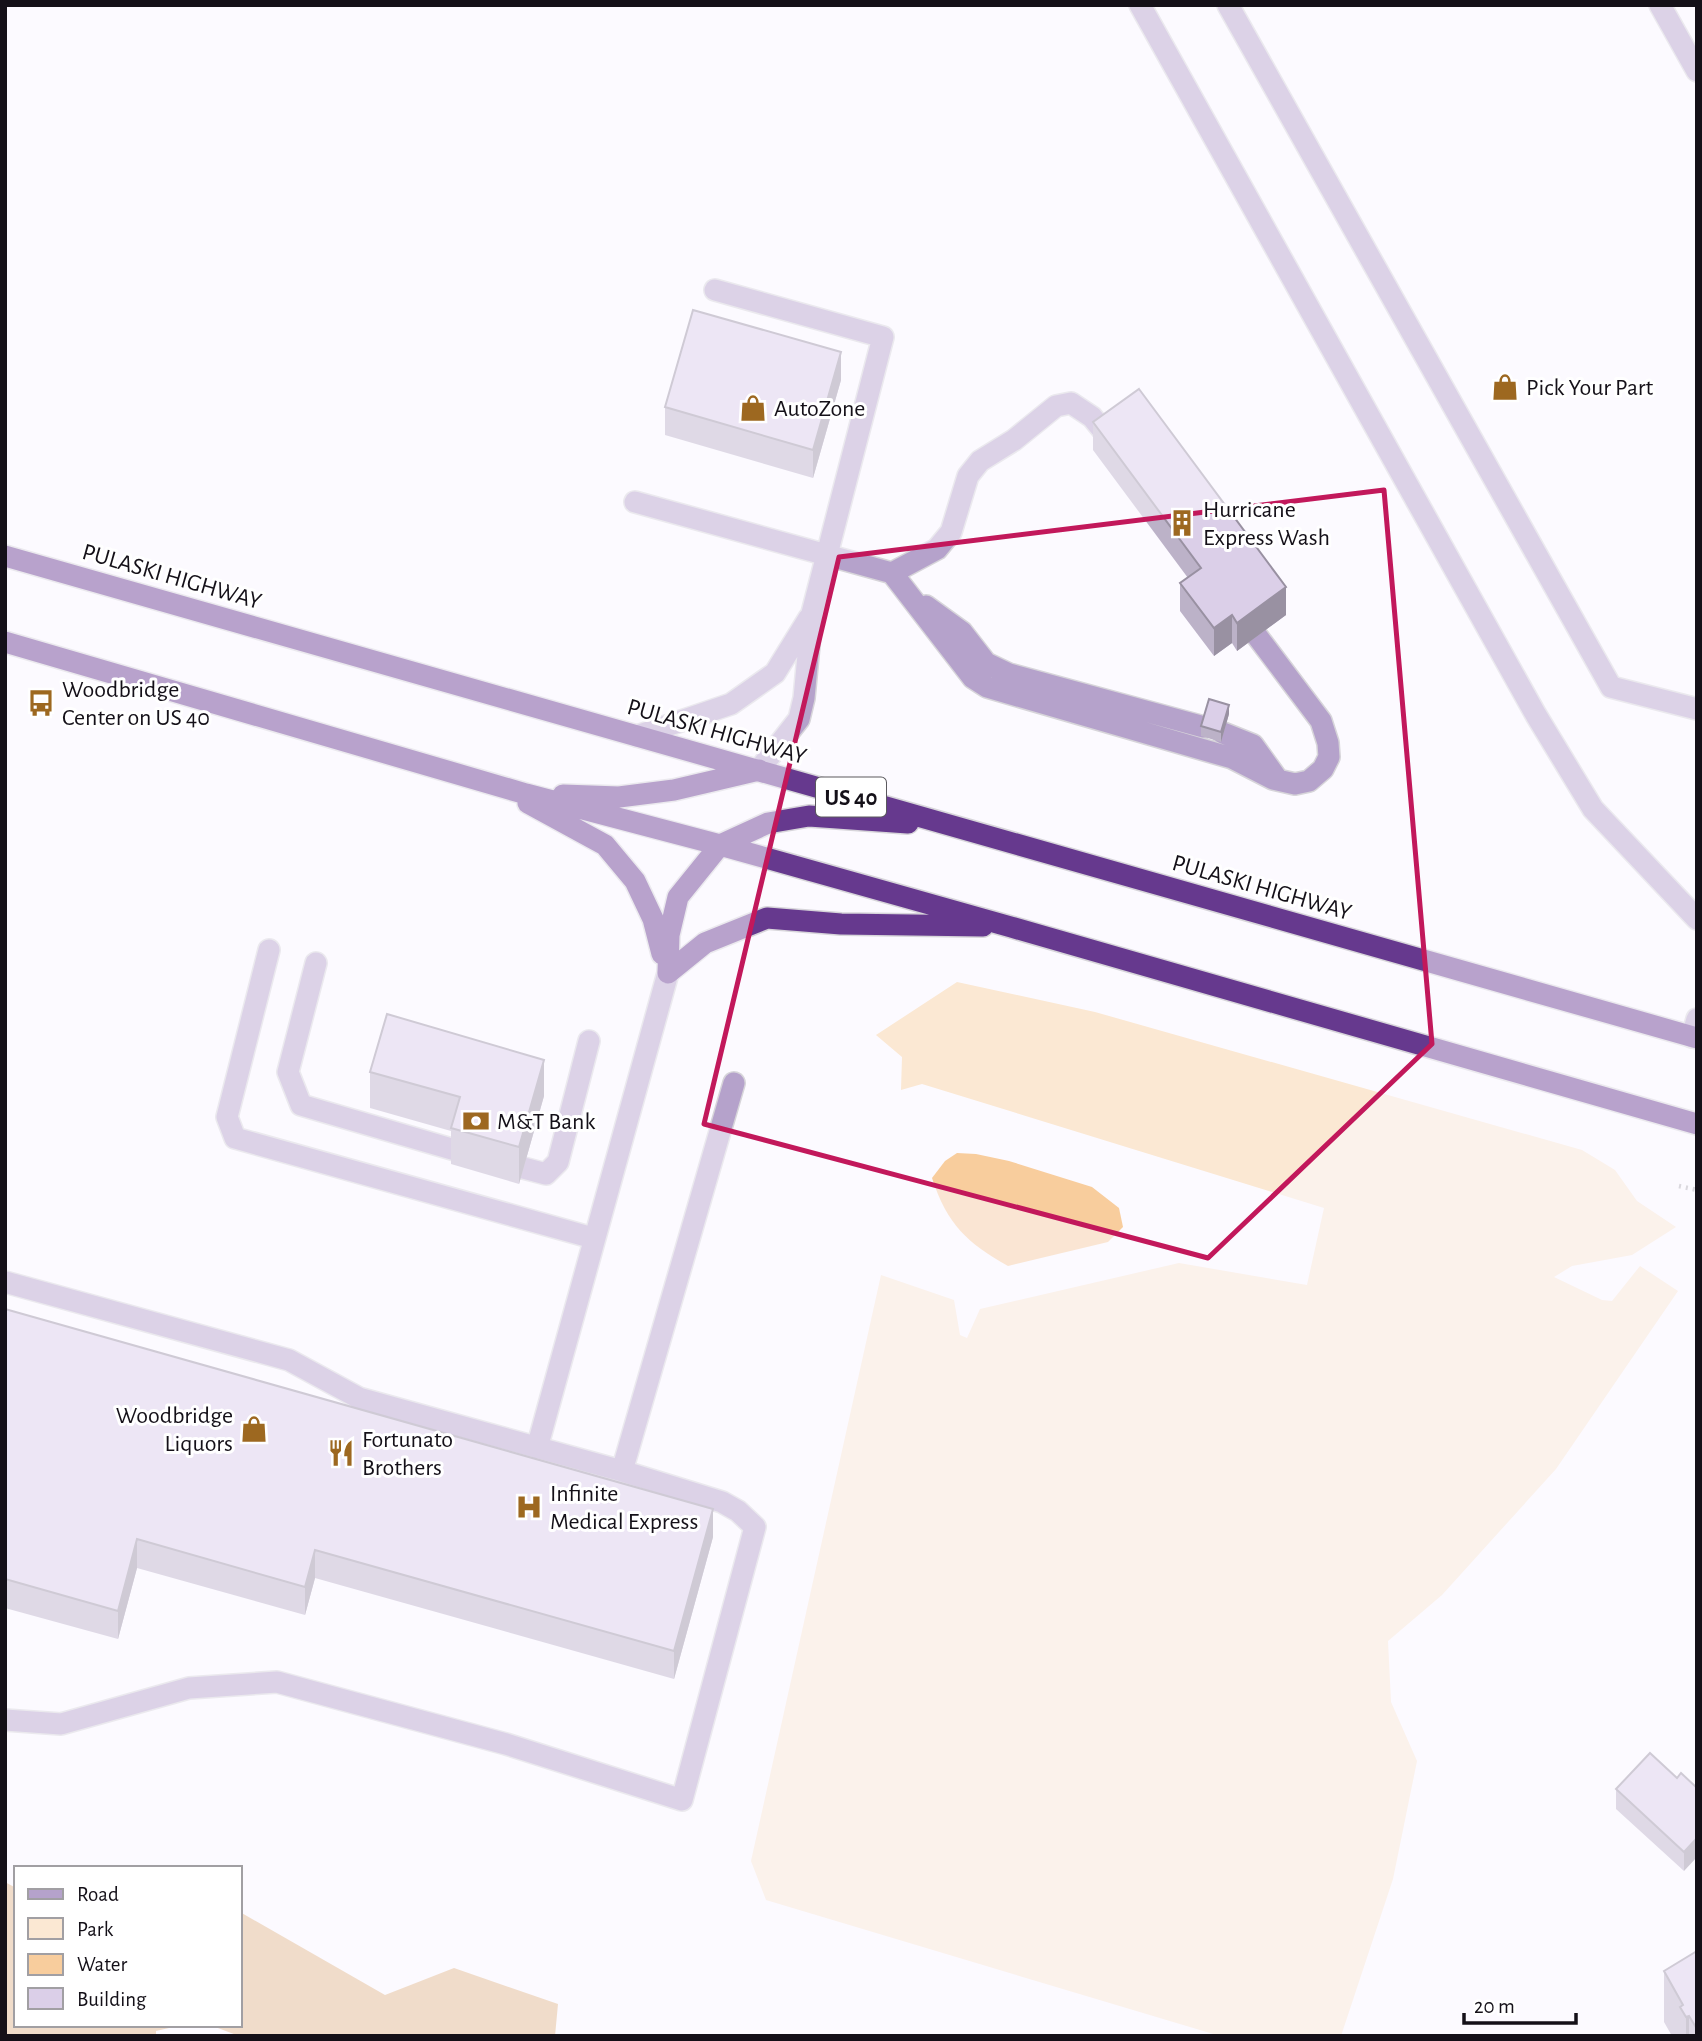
<svg xmlns="http://www.w3.org/2000/svg" width="1702" height="2041" font-family="'Alegreya Sans',sans-serif">
	<rect width="100%" height="100%" fill="#fcfaff"/>
	<path fill="#fbe8d3" d="M957,982L1095,1012L1582,1150L1615,1170L1637,1201L1676,1227L1632,1255L1572,1266L1554,1277L1602,1300L1612,1301L1640,1266L1678,1291L1556,1469L1442,1595L1388,1641L1391,1702L1417,1761L1393,1879L1341,2036H1220L766,1900L751,1861L881,1275L954,1300L960,1335L967,1338L980,1309L1179,1263L1307,1285L1324,1208L922,1084L901,1090L902,1057L876,1035Z"/>
	<path fill="#e3b98a" d="M5,1882L16,1888V2025H182L156,2031V2036H5Z
		M240,1912L385,1995L454,1968L558,2004L555,2036H239L210,2025H240Z"/>
	<path fill="#f8cd9d" d="M957,1153L976,1154L1009,1161L1092,1187L1119,1208L1123,1227L1108,1242L1008,1266C967,1243 947,1224 932,1178L945,1161Z"/>
	<g fill="none" stroke-linecap="round" stroke-linejoin="round">
		<defs>
			<path id="minor" d="M1140,5L1536,715L1593,809L1697,919
				M1228,5L1611,687L1697,709
				M1660,5L1697,71
				M715,290L883,337L812,613L804,698L799,719L759,770
				M1109,438L1092,417L1071,403L1056,406L1014,440L980,461L968,476L951,532L937,549L892,573L973,678L987,687L1232,758L1273,779L1295,784L1309,781L1323,769L1329,757L1328,743L1321,721L1257,636
				M635,502L892,573
				M926,606L962,632L986,663L1009,674L1204,727
				M1223,733L1253,745L1278,780
				M637,736L731,704L775,673L809,618
				M269,950L227,1117L235,1138L593,1238
				M316,963L288,1072L301,1105L455,1150L546,1174L558,1162L589,1041
				M1692,1037L1697,1019
				M5,1282L289,1360L359,1398L622,1471L722,1502L738,1511L755,1527L682,1800L506,1744L277,1682L189,1688L61,1724L5,1720
				M537,1448L668,973
				M622,1471L734,1083"/>
			<path id="highway" d="M5,556L1697,1038
				M5,642L526,794L720,845L1011,927L1697,1124
				M563,795L619,797L674,790L759,770
				M528,803L605,845L635,881L653,919L662,954
				M668,973L669,935L678,897L720,845L768,823L809,816L908,823
				M668,973L705,943L767,918L841,924L983,926"/>
		</defs>
		<use href="#minor" stroke="#d7d5da" stroke-width="24"/>
		<use href="#highway" stroke="#d7d5da" stroke-width="24"/>
		<path stroke="#b1afb5" stroke-width="4.5" stroke-dasharray="2 5" stroke-linecap="butt" d="M1679,1186L1697,1190"/>
		<use href="#minor" stroke="#b5a2cb" stroke-width="21"/>
		<use href="#highway" stroke="#66398e" stroke-width="21"/>
	</g>
	<path fill="#bcb2c8" d="M841,380L813,478L665,435V407Z
		M1093,422L1286,615L1237,651L1232,643L1214,656L1180,611V583L1188,578L1093,450Z
		M1229,714L1221,742L1201,736V726Z
		M370,1072L544,1096L519,1184L451,1164V1131L370,1108Z
		M5,1309L713,1537L674,1679L315,1578L305,1615L137,1568L118,1639L5,1608Z
		M1677,1778L1697,1788L1684,1871L1616,1809V1789Z
		M1697,1951V2036H1672L1664,2022V1971Z"/>
	<path fill="#9991a2" d="M841,352V380L813,478V450Z
		M1286,587V615L1237,651V623Z
		M1232,615V643L1214,656V628Z
		M1229,705V714L1221,742V732Z
		M544,1060V1096L519,1184V1147Z
		M713,1509V1537L674,1679V1651Z
		M137,1539V1568L118,1639V1611Z
		M315,1550V1578L305,1615V1587Z
		M1697,1838V1857L1684,1871V1852Z
		M1689,2016V2036H1686V2017Z"/>
	<path fill="#dbcfe8" stroke="#9991a2" stroke-width="2" d="M693,310L841,352L813,450L665,407Z
		M1139,389L1286,587L1237,623L1232,615L1214,628L1180,583L1201,568L1093,422Z
		M1209,699L1229,705L1221,732L1201,726Z
		M387,1014L544,1060L519,1147L451,1128L460,1097L370,1072Z
		M5,1309L713,1509L674,1651L315,1550L305,1587L137,1539L118,1611L5,1579Z
		M1650,1753L1677,1778L1681,1773L1697,1788V1838L1684,1852L1616,1789Z
		M1697,1951V2029L1689,2016L1686,2017L1680,2007L1683,2005L1664,1971Z"/>
	<path d="M0 0H1702V2041H0ZM1384,490L1432,1044L1208,1258L704,1124L839,557Z" fill="#fcfaff" fill-opacity=".55" fill-rule="evenodd"/>
	<path fill="none" stroke="#c2185b" stroke-width="5" stroke-linejoin="round" d="M1384,490L1432,1044L1208,1258L704,1124L839,557Z"/>
	<defs>
		<symbol id="shop-bare" viewBox="-9 -9 18 18"><path d="M-5-2.5h2.3a2.7 3.5 0 0 1 5.4 0H5L5.5 6h-11ZM-1.5-2.5h3a1.5 2.3 0 0 0-3 0Z" fill="#9d6820" stroke="#fff" stroke-width="2.5" paint-order="stroke"/></symbol>
		<symbol id="building-bare" viewBox="-9 -9 18 18"><path d="M-4-6H4V6H1V3H-1V6H-4ZM-2.5-4.3h1.7v1.8h-1.7ZM.8-4.3h1.7v1.8H.8ZM-2.5-1h1.7V.8h-1.7ZM.8-1h1.7V.8H.8Z" fill="#9d6820" stroke="#fff" stroke-width="2.5" paint-order="stroke"/></symbol>
		<symbol id="bus-bare" viewBox="-9 -9 18 18"><path d="M-5-6H5V4H4V6H2V4H-2V6H-4V4H-5ZM-3.5-4V0h7V-4ZM-3.5 1.2v1.5H-2V1.2ZM2 1.2v1.5H3.5V1.2Z" fill="#9d6820" stroke="#fff" stroke-width="2.5" paint-order="stroke"/></symbol>
		<symbol id="bank-bare" viewBox="-9 -9 18 18"><path d="M-6-4H6V4H-6ZM0-2.3a2.3 2.3 0 1 0 0 4.6a2.3 2.3 0 1 0 0-4.6Z" fill="#9d6820" stroke="#fff" stroke-width="2.5" paint-order="stroke"/></symbol>
		<symbol id="restaurant-bare" viewBox="-9 -9 18 18"><path d="M-5-6h1v4h1v-4h1v4h1v-4h1v5L-1.5 .5V6h-2V.5L-5-1ZM5-6V6H3V1.5H1.5Q1.5-4 5-6Z" fill="#9d6820" stroke="#fff" stroke-width="2.5" paint-order="stroke"/></symbol>
		<symbol id="hospital-bare" viewBox="-9 -9 18 18"><path d="M-5-5h3v3.5h4V-5h3V5h-3V1.5h-4V5h-3Z" fill="#9d6820" stroke="#fff" stroke-width="2.5" paint-order="stroke"/></symbol>
	</defs>
	<g fill-rule="evenodd">
		<use href="#shop-bare" x="1486" y="368" width="38" height="38"/>
		<use href="#shop-bare" x="734" y="389" width="38" height="38"/>
		<use href="#building-bare" x="1163" y="504" width="38" height="38"/>
		<use href="#bus-bare" x="22" y="684" width="38" height="38"/>
		<use href="#bank-bare" x="457" y="1102" width="38" height="38"/>
		<use href="#shop-bare" x="235" y="1410" width="38" height="38"/>
		<use href="#restaurant-bare" x="322" y="1434" width="38" height="38"/>
		<use href="#hospital-bare" x="510" y="1488" width="38" height="38"/>
	</g>
	<g text-anchor="middle" stroke-width="6" stroke-linejoin="round" paint-order="stroke">
		<rect fill="#fff" stroke="#5a585d" stroke-width="2" x="816" y="777.5" width="70" height="39" rx="5"/>
		<g font-size="23" font-weight="bold" fill="#141018">
			<text x="851" y="805">US 40</text>
		</g>
		<g font-size="24" fill="#141018" stroke="#fff" text-anchor="start">
			<text x="1526" y="395">Pick Your Part</text>
			<text x="774" y="416">AutoZone</text>
			<text x="1203" y="517">Hurricane<tspan x="1203" dy="28">Express Wash</tspan></text>
			<text x="62" y="697">Woodbridge<tspan x="62" dy="28">Center on US 40</tspan></text>
			<text x="497" y="1129">M&amp;T Bank</text>
			<text x="233" y="1423" text-anchor="end">Woodbridge<tspan x="233" dy="28">Liquors</tspan></text>
			<text x="362" y="1447">Fortunato<tspan x="362" dy="28">Brothers</tspan></text>
			<text x="550" y="1501">Infinite<tspan x="550" dy="28">Medical Express</tspan></text>
		</g>
		<g font-size="24" fill="#141018" stroke="#fff">
			<text transform="translate(172 576) rotate(16)" y="8">PULASKI HIGHWAY</text>
			<text transform="translate(717 731) rotate(16)" y="8">PULASKI HIGHWAY</text>
			<text transform="translate(1262 887) rotate(16)" y="8">PULASKI HIGHWAY</text>
		</g>
	</g>
	<rect width="1702" height="2041" fill="none" stroke="#141018" stroke-width="14"/>
	<rect x="14" y="1866" width="228" height="161" fill="#ffffff" stroke="#a19fa3" stroke-width="2"/>
	<rect x="28" y="1889" width="35" height="10" fill="#b5a2cb" stroke="#a19fa3" stroke-width="2"/>
	<text x="77" y="1901" font-size="21" fill="#141018">Road</text>
	<rect x="28" y="1918" width="35" height="21" fill="#fbe8d3" stroke="#a19fa3" stroke-width="2"/>
	<text x="77" y="1936" font-size="21" fill="#141018">Park</text>
	<rect x="28" y="1954" width="35" height="21" fill="#f8cd9d" stroke="#a19fa3" stroke-width="2"/>
	<text x="77" y="1971" font-size="21" fill="#141018">Water</text>
	<rect x="28" y="1988" width="35" height="21" fill="#dbcfe8" stroke="#a19fa3" stroke-width="2"/>
	<text x="77" y="2006" font-size="21" fill="#141018">Building</text>
	<path d="M1464 2013v10h112v-10" fill="none" stroke="#141018" stroke-width="3.5"/>
	<text x="1474" y="2013" font-size="21" fill="#141018" stroke="#ffffff" stroke-width="5" paint-order="stroke">20 m</text>
</svg>
